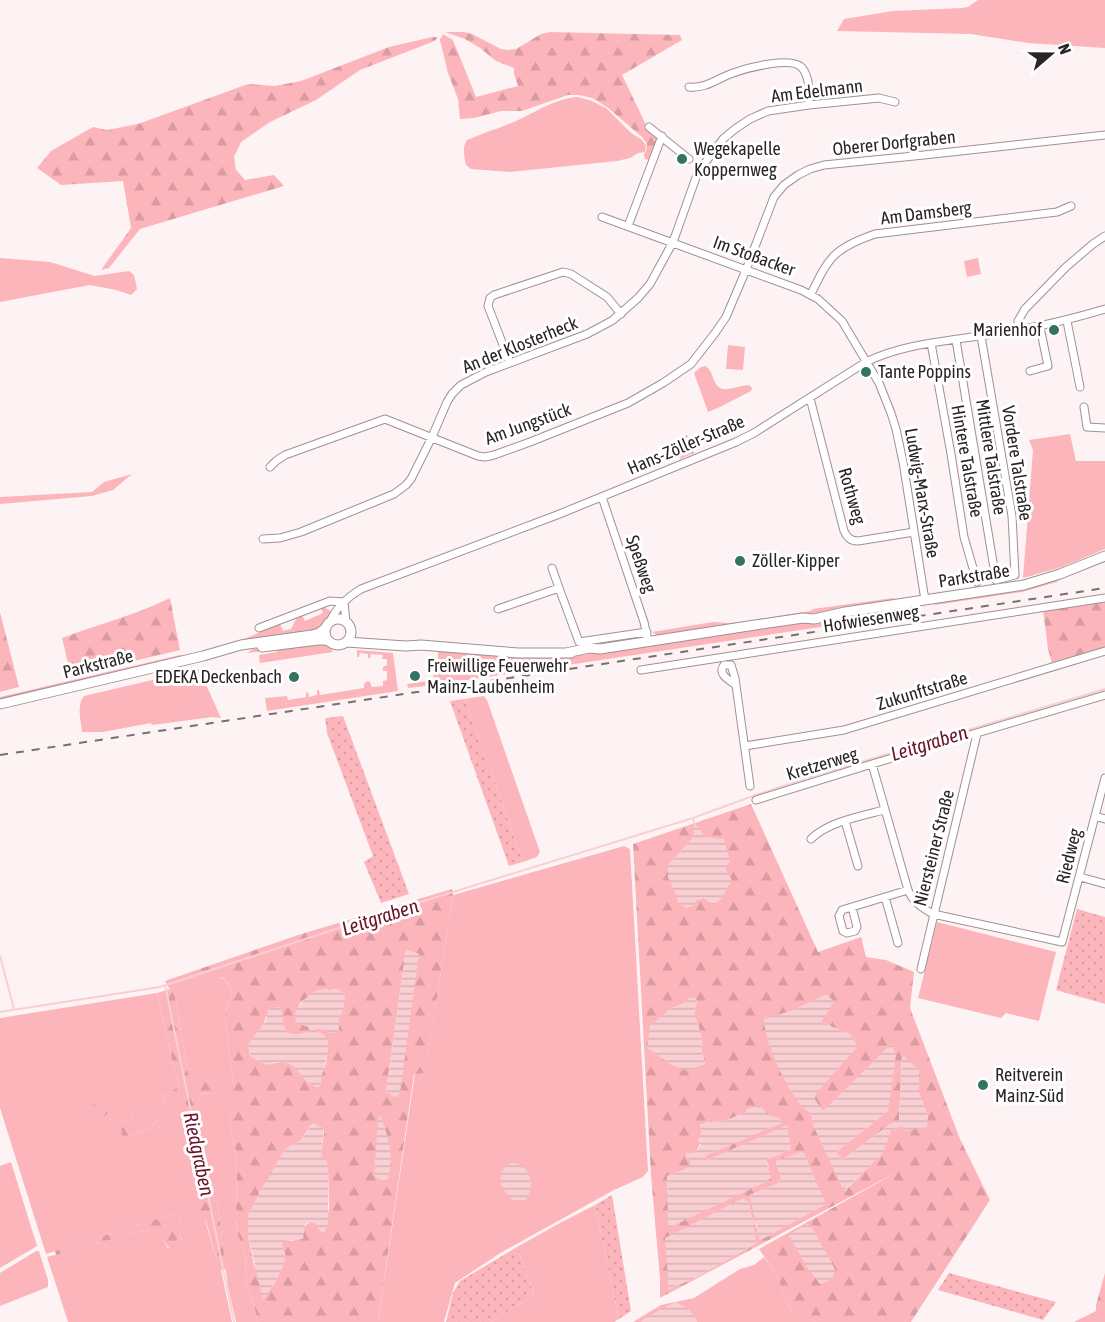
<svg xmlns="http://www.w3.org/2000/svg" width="1105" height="1322" font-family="'Asap Condensed',sans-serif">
	<defs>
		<pattern id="forest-firs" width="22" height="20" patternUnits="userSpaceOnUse" patternTransform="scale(1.5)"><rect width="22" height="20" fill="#fdb5bc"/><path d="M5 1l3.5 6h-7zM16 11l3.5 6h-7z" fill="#d99ca1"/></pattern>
		<pattern id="garden-dots" width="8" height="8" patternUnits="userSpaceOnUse" patternTransform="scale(1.5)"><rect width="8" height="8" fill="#fdb5bc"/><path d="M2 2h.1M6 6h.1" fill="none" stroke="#d99ca1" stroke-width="1.8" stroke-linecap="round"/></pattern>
		<pattern id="water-rules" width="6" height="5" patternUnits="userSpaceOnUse" patternTransform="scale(1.5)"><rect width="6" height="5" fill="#facfd3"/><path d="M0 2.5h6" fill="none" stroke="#d6b2b5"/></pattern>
	</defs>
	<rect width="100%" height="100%" fill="#fef3f4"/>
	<path fill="#fdb5bc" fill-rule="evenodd" d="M978,0H1105V48L1028,43L971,34L837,31L844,19L893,11L962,8L968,7Z
		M578,97L592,101L606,108L631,133L641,139L646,145L645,152L638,153L630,158L617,161L510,172L471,169L466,165C464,156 462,148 467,140C483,133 500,128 516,121C536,112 556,98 578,97Z
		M0,258L50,262L95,276L129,271L134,275L137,289L131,295L116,290L90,285L0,302Z
		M978,258L981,274L967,277L964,261Z
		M728,345L745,347L743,370L726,369Z
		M706,366C712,371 712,377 716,384C722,395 738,385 749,385L752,388L751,391L720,407L708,412L694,373L701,367Z
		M1070,434L1076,461H1105V549L1062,567L1023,578L1033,450L1029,440Z
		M132,474L113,490L92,496L0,504V497L92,492L104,482Z
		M1057,579L1058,581L1057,582L1022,592L935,605L934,602Z
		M893,598L895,599L892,602L762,621L758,619L810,611L813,609Z
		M918,604V611L908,614L434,685L408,688L407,684L434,680L432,667L438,665V650L563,656L581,655Z
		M324,607L332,612L324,626L318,630L238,643L239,641L280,624L283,631L291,629L297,617L302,615L305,621L323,613L321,608Z
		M747,621L658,636L652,632L713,622L730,623Z
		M320,641L329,645L333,652L260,663L259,655L277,652V650L247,653L253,649Z
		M357,650L393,653L398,691L267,711L265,698L287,696L288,700L306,697V693L308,692L309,697L317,695V690H319L320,695L364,688V684L367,681L370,682L372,687L383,686V681L387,680V671H383V667L387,665V659H382L383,655L371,654L370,658H368V654L360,653L359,657H357Z
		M180,655H182L181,657L0,700V697Z
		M199,669L221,718L213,717L152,725L151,723L103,732H82C81,720 76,706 84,696Z
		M484,696L487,700L540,852L537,857L523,862L465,699Z
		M624,846L630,849L648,1171L643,1177L614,1190L502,1252L455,1283L444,1322H378L415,1073L425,1072L453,895Z
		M937,922L1056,952L1039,1021L1006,1013L1001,1018L918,998Z
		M217,976C226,978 228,984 232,992C230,1002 226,1008 225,1018L233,1084V1108L229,1118L237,1157L236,1219L238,1235L245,1255L247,1289L253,1302L258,1322H236L228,1287L217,1200L207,1182L201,1148L197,1110L199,1094L213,1093L199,1086L195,1087L188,1073L175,996L167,985L193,978Z
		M157,993L175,1074L180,1086L162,1096L163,1102L184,1097L191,1120L202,1179C197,1203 211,1239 218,1263L221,1270L232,1322H68L47,1257L149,1229L157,1232L168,1248L182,1239C178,1231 178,1226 181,1218L179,1212L46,1254L0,1108V1018ZM133,1115L132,1121L137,1127H148L161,1118L164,1125L129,1136H122Z
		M11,1162L37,1246L0,1268V1166Z
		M595,1205L619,1319L614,1322H491L534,1295L517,1247L558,1224Z
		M36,1251H39L48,1280V1287L0,1306V1273Z
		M764,1257L773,1269L792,1312L812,1318L815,1322H633L661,1305L694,1298L740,1269L754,1265Z"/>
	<path fill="url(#forest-firs)" fill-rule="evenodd" d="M445,32H464L472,34L501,49L508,50L516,49L541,34L550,32L680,35L682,40L622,75L648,129L657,136V140L650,160L645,159L644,154L646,151L647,144L642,137L607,107L592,98L579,95H568L522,111H501L474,118L460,119L458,99L448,73L440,40L443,34L453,40L476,97L518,86L514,74V68L496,61L480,48L465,39Z
		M432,37H437L436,40L432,42L360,70L316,100L270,122L241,142L234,157L236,170L245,180L274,175L284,186L140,229L109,268L101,270L131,228L123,181L61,185L37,168L51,151L93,127L107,130L138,124L248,84L275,86L301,81L389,47Z
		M170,598L180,650L71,676L62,638C98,624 136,615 170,598Z
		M1105,601V647L1052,663L1048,649L1043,610Z
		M0,612L19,687L0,692Z
		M751,804L818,952L861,937L866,957L886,960L914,972L910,1008L960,1139L990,1200L911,1322H815L812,1318H797L792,1312L773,1269L759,1249L899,1171L660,1298V1279L651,1175L633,844ZM697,826L725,868L727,873L704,898L679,903L668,865L694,837V827ZM827,994L821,1022L851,1035L813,1098L823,1112L891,1045L888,1111L836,1152L842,1160L889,1125L899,1120L902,1056L918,1070L919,1093L928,1116L891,1130L882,1153L845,1191L814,1127L811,1113L764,1020L794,1010ZM689,998H695L697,1001L694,1014L698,1024L702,1040L701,1048L705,1063L672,1065L663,1058L670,1009L683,1004ZM746,1112L781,1123L704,1156L708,1160L786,1126L791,1149L766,1160L769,1167L667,1192V1176L684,1170L692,1163L687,1158L686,1154L694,1153C701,1144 704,1136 700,1125L710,1121L723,1122ZM780,1173L826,1204L760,1240L756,1224L753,1225L756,1243L695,1278L669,1289L667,1255L748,1201L753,1222L756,1221L750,1195L779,1183L781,1178Z
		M452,889L453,895L425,1073L414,1074L378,1322H258L253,1302L247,1289L245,1255L238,1235L236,1218L237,1157L229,1118L233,1108V1084L225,1018C226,1008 230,1002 232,992L227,982L222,977L193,978L167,985L165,981L298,935ZM406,950L419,954L388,1093L386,1091ZM327,989L329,991L335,989L342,1011L333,1033L319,1028L316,1029L317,1033L327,1040L328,1043L326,1064L321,1074V1084L318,1087C302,1083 301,1068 288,1063C280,1060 275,1064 268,1064C262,1064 255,1058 250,1056C244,1039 264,1032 266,1016L283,1025L287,1033C294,1035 304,1035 309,1031V1027L299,1023L296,1012L300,1003L316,991ZM311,1125L323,1128L324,1133L321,1154L328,1168L329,1208L325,1231L322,1232L315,1223L310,1222C306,1224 297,1236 293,1241H284L282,1243L283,1266L273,1286L254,1266L248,1235V1215L254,1205L260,1191L265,1184L284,1151L301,1140Z
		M170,989L175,996L188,1073L195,1086H199L206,1078L227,1077V1087L213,1093L199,1094C196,1123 202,1153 207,1182L212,1185L217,1200L226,1269L221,1270L218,1264L206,1221L195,1214V1207L201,1204L200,1187L202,1179L191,1120L184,1098L163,1102L162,1096L180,1086L175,1074L157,993Z
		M111,1100L113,1107C106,1118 92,1123 80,1125L78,1121C85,1104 95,1104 111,1100Z
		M133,1115L132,1121L137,1127H148L161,1118L169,1123L164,1125L129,1136H122L120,1116Z
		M179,1212L181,1218C175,1234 188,1239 176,1252C164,1246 160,1233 149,1229L56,1255L55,1251Z
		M1105,1273V1322H1074L1096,1311V1305Z"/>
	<path fill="url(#garden-dots)" d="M687,435L694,453L680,459L673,441Z
		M465,699L523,862L509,866L450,701Z
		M343,716L409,894L381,903L364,862L373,856L327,733L325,718Z
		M1077,909L1105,917V1004L1056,990Z
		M612,1195L631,1311L619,1319L595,1205Z
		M517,1247L534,1295L491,1322H446L453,1293L460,1281Z
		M949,1273L1056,1302L1043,1320L938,1290Z"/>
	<path fill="url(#water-rules)" d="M697,826L705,837L724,839L730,861L725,869L732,880L721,899L713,905L704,898L697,899L694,906L686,908L679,903L668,877V865L694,837L693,827Z
		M406,950L419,954L400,1093L396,1097L392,1096L386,1091Z
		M327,989L329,991L338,989L345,994L344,1007L339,1020V1030C332,1038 324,1027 316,1029L317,1032C340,1037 320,1070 321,1084L318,1087C301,1083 298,1062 281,1062C276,1061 271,1064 266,1065L250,1056L248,1045L266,1021L268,1010L270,1008L280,1007C284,1016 282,1025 287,1033C294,1035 304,1035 309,1031V1027C306,1026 298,1024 296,1021C291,1011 306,997 313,993C317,990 322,990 327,989Z
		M827,994L834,1002L821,1022L851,1035L858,1046L813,1097L823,1111L891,1044L896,1054L888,1111L836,1152L842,1160L889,1125L899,1120L902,1055L919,1070V1093L928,1116L927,1127L905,1131L902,1126L891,1130L883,1153L844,1191L814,1127L811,1113C807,1110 803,1108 800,1104C786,1087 764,1041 764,1019L794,1010Z
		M689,998H695L697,1001L694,1014L698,1024L702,1040L701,1048L705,1064C699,1066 693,1069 686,1070C677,1070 656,1054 647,1048L650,1026L670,1009L683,1004Z
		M760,1105L768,1115L780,1118L781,1123L705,1156L708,1160L787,1125L791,1149L766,1160L771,1177L768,1181L668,1228L667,1176L684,1170L691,1163L687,1158L686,1153H694L701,1145L698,1140L702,1132L700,1125L710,1121L723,1122L746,1112L747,1109Z
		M380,1115C388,1135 395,1157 388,1179C382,1181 379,1180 374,1175L378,1120Z
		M313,1123L323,1128V1137L321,1154L327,1162L328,1168V1223L325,1231L323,1232L320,1231L315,1223L309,1222L305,1224L303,1239L285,1241L282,1243V1249C283,1250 284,1251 285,1253C288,1263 269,1292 263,1300L248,1235V1215L254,1205L260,1191L265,1184L281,1155L288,1147L301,1140Z
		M803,1151L826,1204L759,1241L757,1224L754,1225L756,1243L695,1278L669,1289L665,1238L743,1198L748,1201L753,1221H755L750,1195L779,1183L781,1177L776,1166V1161Z
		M512,1163C523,1163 531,1174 531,1185C531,1190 528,1195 526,1200H512L501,1186C500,1175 501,1168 512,1163Z
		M807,1224L811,1226L835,1269C834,1279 829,1281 820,1284L807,1267L789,1236L790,1234Z
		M675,1302C686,1307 693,1311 697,1322H641L645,1318Z"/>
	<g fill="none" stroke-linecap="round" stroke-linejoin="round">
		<path stroke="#facfd3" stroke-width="2" d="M693,818L695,826
			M0,956L14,1009
			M165,985L234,1322
			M0,1012L160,987L375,916L693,818L753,796L814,776L1105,689"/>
		<defs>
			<path id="street" d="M689,87C706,89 718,78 733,73C747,68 794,55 803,69C810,79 809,93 809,105
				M649,127L689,159
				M602,217L801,290L818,299L842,321L879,383L891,413L896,429L903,462L925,600
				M628,226L662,136
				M811,294C829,257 834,248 875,234L1057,212L1071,206
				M1067,321L1080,387
				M1018,330V321L1025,309L1066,267L1093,244L1105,236
				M956,340L996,580L1015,575L1012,516L981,336
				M931,343L951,454L964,537L977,582
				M510,363L488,306L490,298L494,295L563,272L571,274L607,297L621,314
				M1030,371L1048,366L1040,327
				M810,398L844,531C847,537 850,541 858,541L914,532
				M1084,407L1087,427L1105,428
				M270,467L276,461L285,455L385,419L478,456L485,457L494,455L530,442L628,403L663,383L691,364L715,333L726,317L746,270L774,197L784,185L798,175L810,169L824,165L924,155L1105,135
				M602,497L644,622L648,641
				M263,539L280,538L301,532L394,494L406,485L411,479L432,437L447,402L452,394L461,385L486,372L587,334L604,325L613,320L638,298L650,284L673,242L698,172L723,139L735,129L750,119L768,111L809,105L879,98L895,102
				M552,568L559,588
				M344,602L346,622
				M498,609L559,588L579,642L647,632
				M330,622C336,607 348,597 361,589L557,515L736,442L754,433L866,362C905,343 950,341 992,334C1031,329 1068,320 1105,309
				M259,628L330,601L344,602
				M641,670L1105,598
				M736,685C729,680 717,674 724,665H731L735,678L750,786
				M745,746L844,730L1105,651
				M872,764L908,890C913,902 922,908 933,914L1062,942L1105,778
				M756,800L872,764L1105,695
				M1095,816L1105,819
				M845,821L858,866
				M811,839C828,822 861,816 884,810
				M1080,877L1105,884
				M885,897L898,943
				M852,907L857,927L855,931L847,933L843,931L839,916L842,910L908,890
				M921,969L977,734"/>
			<path id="secondary" d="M325 632a13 13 0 1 1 26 0a13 13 0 1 1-26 0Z
				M346,642L406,646L421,645L518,653H571
				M262,647L318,640H324L328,641
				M566,653L589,648L600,649L755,625L803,618L814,619L845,612L1024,585L1060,574L1105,556
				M0,704L203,656L241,645L312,635L319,633L326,628"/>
		</defs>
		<use href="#street" stroke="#a09092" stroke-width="9"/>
		<use href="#secondary" stroke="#a09092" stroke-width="11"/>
		<use href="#street" stroke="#fff" stroke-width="7"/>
		<use href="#secondary" stroke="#fff" stroke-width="9"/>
		<path stroke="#776f70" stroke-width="2" stroke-dasharray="8 8" stroke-linecap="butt" d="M0,755L1105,588"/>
	</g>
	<g fill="#337361" stroke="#fff" stroke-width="2">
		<circle cx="682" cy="159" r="6"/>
		<circle cx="1054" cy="330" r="6"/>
		<circle cx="866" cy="372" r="6"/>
		<circle cx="740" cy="561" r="6"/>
		<circle cx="415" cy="676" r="6"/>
		<circle cx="294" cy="677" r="6"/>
		<circle cx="983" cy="1085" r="6"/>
	</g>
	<g text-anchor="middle" stroke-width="6" stroke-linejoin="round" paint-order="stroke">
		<g font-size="18" fill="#2a2424" stroke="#fff">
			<text transform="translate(817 91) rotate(-7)" y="6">Am Edelmann</text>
			<text transform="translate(894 143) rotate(-6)" y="6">Oberer Dorfgraben</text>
			<text transform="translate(926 213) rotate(-7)" y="6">Am Damsberg</text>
			<text transform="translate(754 256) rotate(20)" y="6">Im Stoßacker</text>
			<text transform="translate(520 345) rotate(-22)" y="6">An der Klosterheck</text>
			<text transform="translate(528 424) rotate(-20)" y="6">Am Jungstück</text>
			<text transform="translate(686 445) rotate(-23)" y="6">Hans-Zöller-Straße</text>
			<text transform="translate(991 457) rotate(81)" y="6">Mittlere Talstraße</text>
			<text transform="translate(967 461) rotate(80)" y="6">Hintere Talstraße</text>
			<text transform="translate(1017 463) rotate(81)" y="6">Vordere Talstraße</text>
			<text transform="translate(922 493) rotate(80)" y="6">Ludwig-Marx-Straße</text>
			<text transform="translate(852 496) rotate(74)" y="6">Rothweg</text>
			<text transform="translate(641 564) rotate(71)" y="6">Speßweg</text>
			<text transform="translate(974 576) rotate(-9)" y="6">Parkstraße</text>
			<text transform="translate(871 619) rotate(-9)" y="6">Hofwiesenweg</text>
			<text transform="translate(98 664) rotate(-14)" y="6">Parkstraße</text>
			<text transform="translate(922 691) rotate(-17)" y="6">Zukunftstraße</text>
			<text transform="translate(822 764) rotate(-17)" y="6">Kretzerweg</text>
			<text transform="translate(934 848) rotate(-76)" y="6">Niersteiner Straße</text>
			<text transform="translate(1069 856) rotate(-76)" y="6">Riedweg</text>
		</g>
		<g font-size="18" fill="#2a2424" stroke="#fff" text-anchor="start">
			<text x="694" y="155">Wegekapelle<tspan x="694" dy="21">Koppernweg</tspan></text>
			<text x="1042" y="336" text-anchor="end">Marienhof</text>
			<text x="878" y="378">Tante Poppins</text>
			<text x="752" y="567">Zöller-Kipper</text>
			<text x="427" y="672">Freiwillige Feuerwehr<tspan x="427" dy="21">Mainz-Laubenheim</tspan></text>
			<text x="282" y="683" text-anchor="end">EDEKA Deckenbach</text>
			<text x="995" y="1081">Reitverein<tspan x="995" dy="21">Mainz-Süd</tspan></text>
		</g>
		<g font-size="20" font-style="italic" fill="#6b1329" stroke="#fff">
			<text transform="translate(929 743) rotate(-17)" y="7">Leitgraben</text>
			<text transform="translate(380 917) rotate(-18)" y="7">Leitgraben</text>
			<text transform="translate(199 1154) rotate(78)" y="7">Riedgraben</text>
		</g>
	</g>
	<g transform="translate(1051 54) rotate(70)" stroke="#ffffff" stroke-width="4.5" paint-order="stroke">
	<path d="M0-4.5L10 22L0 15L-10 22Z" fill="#2a2424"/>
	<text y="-9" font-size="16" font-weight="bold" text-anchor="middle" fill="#2a2424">N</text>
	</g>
</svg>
